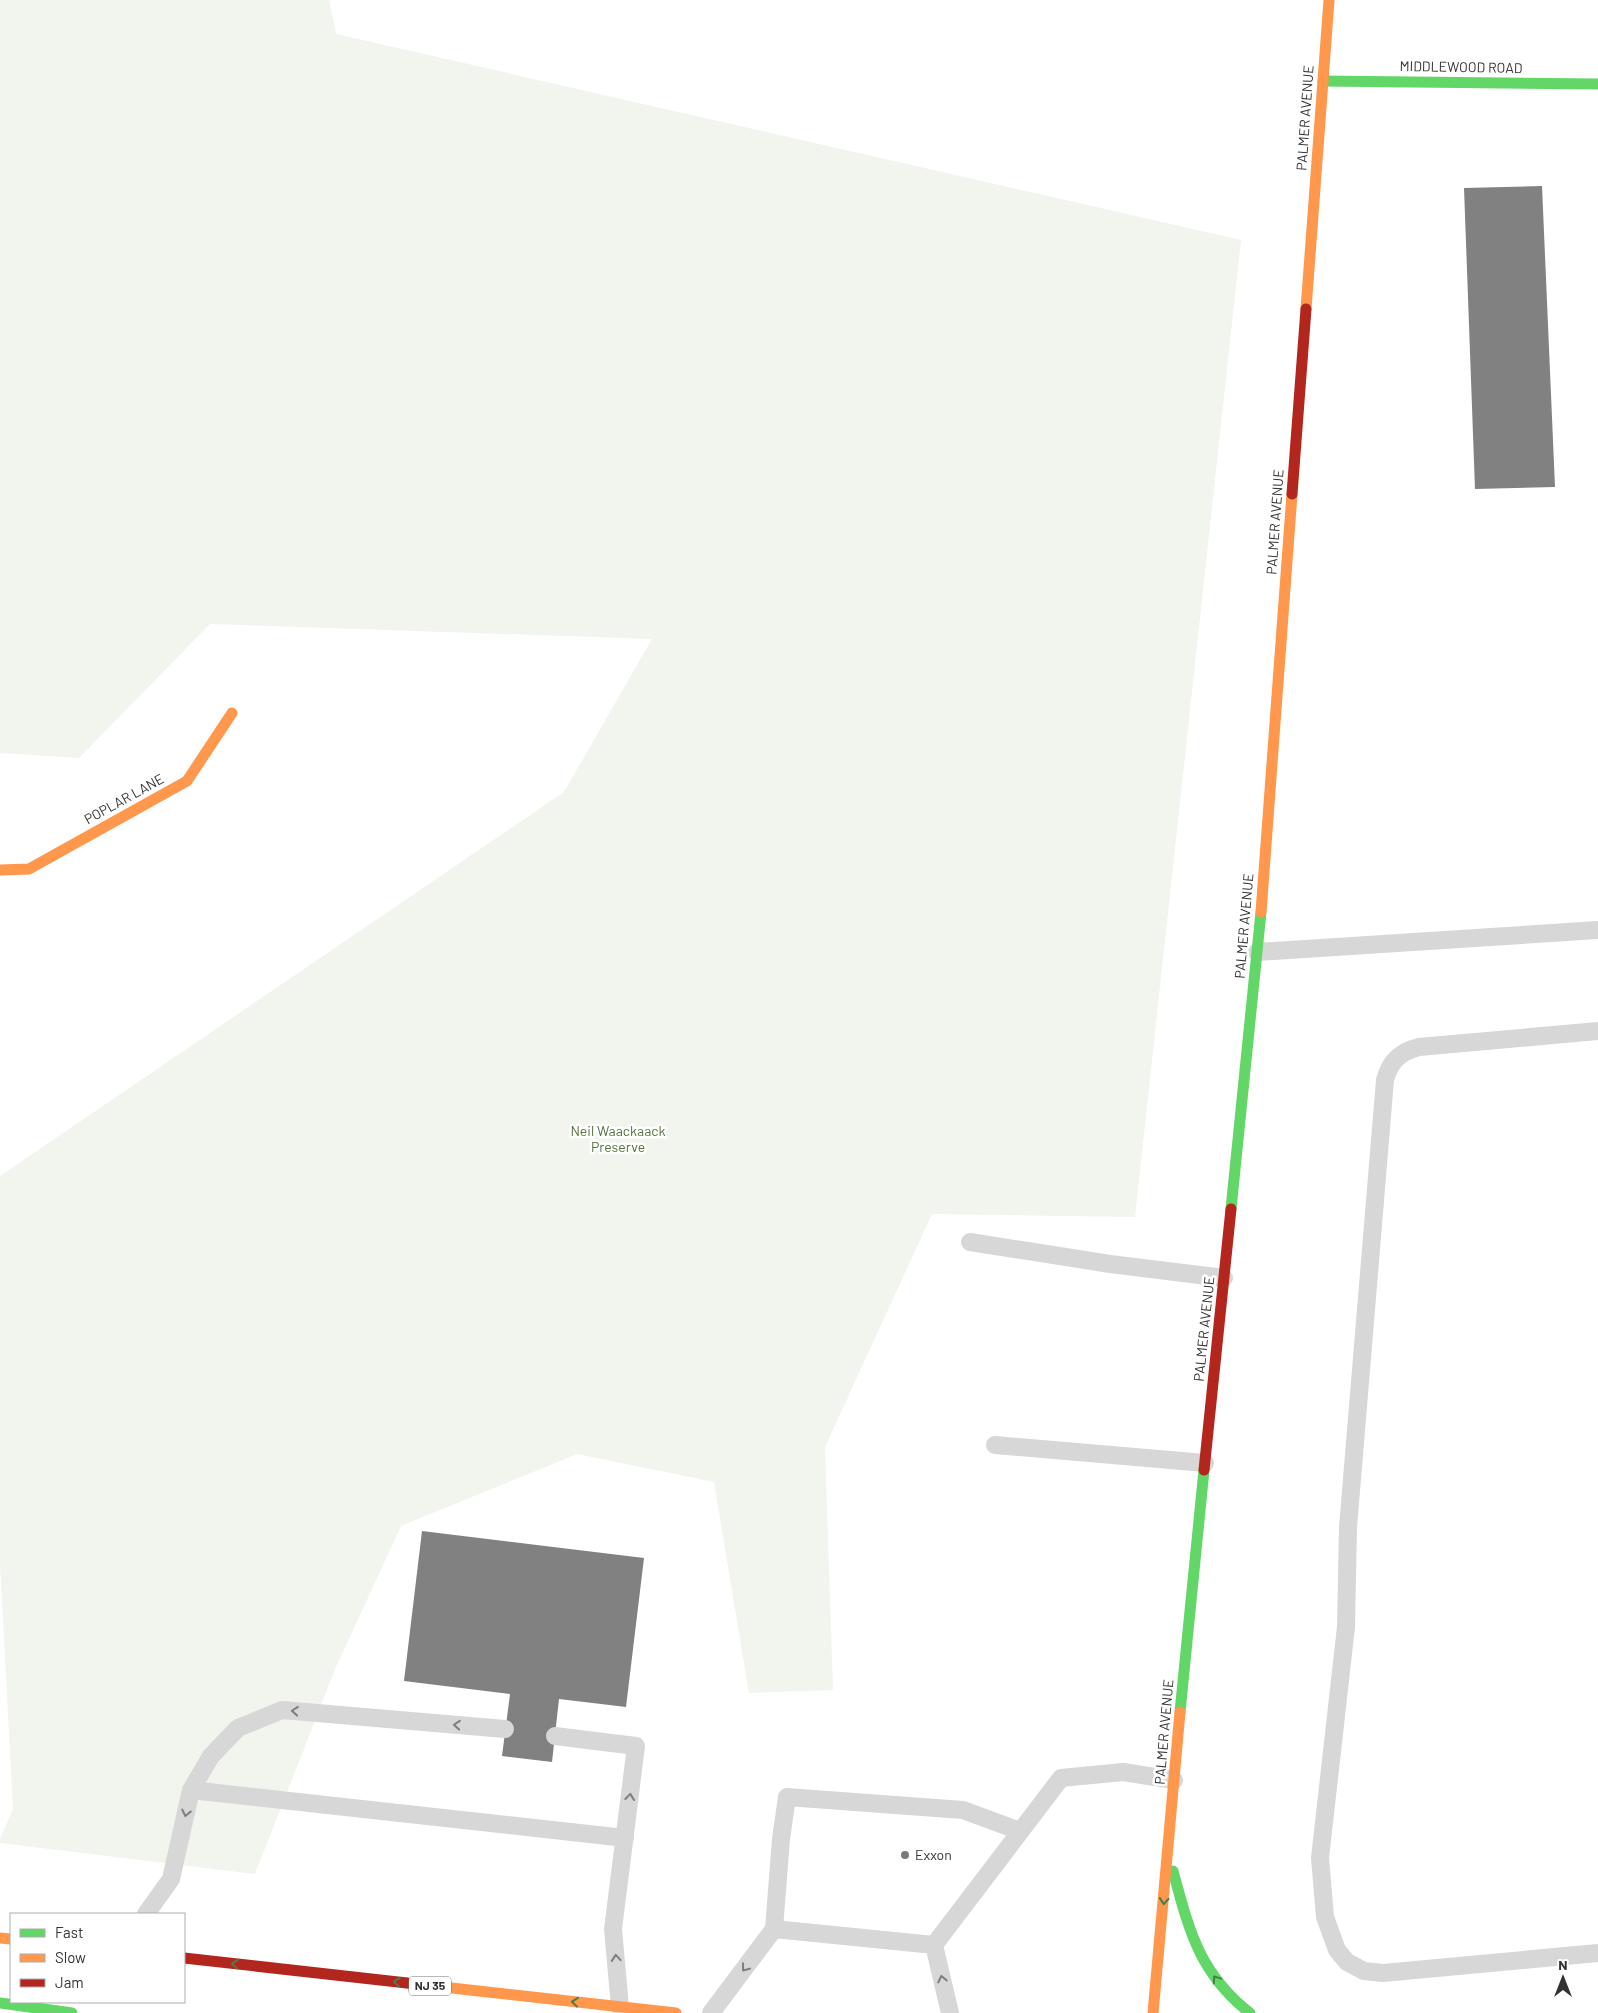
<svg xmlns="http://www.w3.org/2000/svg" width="1598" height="2013" font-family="Barlow,sans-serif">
	<rect width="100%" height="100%" fill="#fff"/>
	<path fill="#f1f5ed" d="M0,0H329L336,34L1241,240L1135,1217L932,1214L825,1447L833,1690L749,1693L714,1482L577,1454L401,1526L336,1667L255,1874L0,1843V1839L13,1809L0,1563V1176L564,792L652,639L210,624L79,758L0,753Z"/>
	<path fill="#818181" d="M1542,186L1555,487L1475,489L1464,188Z
		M422,1531L644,1558L626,1707L559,1699L552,1762L502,1756L510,1694L404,1681Z"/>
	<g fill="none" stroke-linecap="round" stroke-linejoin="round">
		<path stroke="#d7d7d7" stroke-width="18" d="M1257,952L1598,930
			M1598,1031L1419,1047C1400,1052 1390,1061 1385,1080L1348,1527L1346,1627L1320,1858L1325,1917L1337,1950L1347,1962L1364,1971L1383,1973L1598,1953
			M970,1242L1110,1264L1224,1278
			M995,1445L1205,1463
			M555,1736L636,1746L613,1929L620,2007
			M191,1790L625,1838
			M146,1914L171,1879L191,1790L211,1756L238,1728L282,1710L505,1729
			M774,1929L934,1945
			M711,2013L774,1929L781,1839L787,1797L963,1810L1020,1831
			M950,2013L934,1945L1061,1778L1123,1772L1174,1780"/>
		<path stroke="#63d668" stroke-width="11" d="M1323,81L1598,84
			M1231,1209L1261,912
			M1180,1712L1204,1470
			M1173,1871C1189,1930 1199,1973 1250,2013
			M0,2003L72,2013"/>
		<path stroke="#ff974d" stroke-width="11" d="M1306,309L1329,0
			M0,870L29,869L187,781L232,713
			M1261,912L1292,494
			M0,1938L11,1939
			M407,1983L676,2013
			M1153,2013L1180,1712"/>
		<path stroke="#b3261e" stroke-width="11" d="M1292,494L1306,309
			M1204,1470L1231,1209
			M184,1958L407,1983"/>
	</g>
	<defs><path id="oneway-chevron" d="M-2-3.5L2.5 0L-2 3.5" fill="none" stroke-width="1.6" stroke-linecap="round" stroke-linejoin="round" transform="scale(1.25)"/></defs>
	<g stroke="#7d7d7d">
		<use href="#oneway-chevron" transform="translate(295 1711) rotate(-175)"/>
		<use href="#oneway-chevron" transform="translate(457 1725) rotate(-175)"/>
		<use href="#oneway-chevron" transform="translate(630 1797) rotate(-83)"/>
		<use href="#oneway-chevron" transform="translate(186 1813) rotate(102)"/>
		<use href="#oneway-chevron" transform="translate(616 1958) rotate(-95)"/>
		<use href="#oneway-chevron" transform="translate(745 1968) rotate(127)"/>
		<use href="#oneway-chevron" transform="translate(942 1979) rotate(-103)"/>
	</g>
	<g stroke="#497c4b">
		<use href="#oneway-chevron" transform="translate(1164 1901) rotate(95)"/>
		<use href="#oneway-chevron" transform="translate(235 1964) rotate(-174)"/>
		<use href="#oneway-chevron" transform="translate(1216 1979) rotate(-124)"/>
		<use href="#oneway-chevron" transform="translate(397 1982) rotate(-174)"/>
		<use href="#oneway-chevron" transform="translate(575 2002) rotate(-174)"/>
	</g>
	<circle fill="#7a7a7a" stroke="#fff" stroke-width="2" cx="905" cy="1855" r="5"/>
	<g text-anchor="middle" stroke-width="5" stroke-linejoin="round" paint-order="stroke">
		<rect fill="#fff" stroke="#707070" stroke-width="1" x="409" y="1976.5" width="42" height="19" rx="4"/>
		<g font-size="12" font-weight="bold" fill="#333">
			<text x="430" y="1990">NJ 35</text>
		</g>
		<g font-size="14" fill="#333" stroke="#fff">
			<text transform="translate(1461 67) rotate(1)" y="5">MIDDLEWOOD ROAD</text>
			<text transform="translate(1305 118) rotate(-86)" y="5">PALMER AVENUE</text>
			<text transform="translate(1275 522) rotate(-86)" y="5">PALMER AVENUE</text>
			<text transform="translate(124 799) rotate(-29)" y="5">POPLAR LANE</text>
			<text transform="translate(1244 926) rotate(-85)" y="5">PALMER AVENUE</text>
			<text transform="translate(1204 1329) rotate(-84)" y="5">PALMER AVENUE</text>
			<text transform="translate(1164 1732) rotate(-85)" y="5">PALMER AVENUE</text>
		</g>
		<g font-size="14" fill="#56703f" stroke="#fff">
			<text x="618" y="1136">Neil Waackaack<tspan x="618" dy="16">Preserve</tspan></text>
		</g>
		<g font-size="14" fill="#333" stroke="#fff" text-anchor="start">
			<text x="915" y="1860">Exxon</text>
		</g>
	</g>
	<rect x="10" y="1913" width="175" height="90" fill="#ffffff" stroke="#adadad"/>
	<rect x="20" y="1929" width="25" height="8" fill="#63d668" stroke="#adadad"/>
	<text x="55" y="1938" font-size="15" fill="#333333">Fast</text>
	<rect x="20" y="1954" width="25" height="8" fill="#ff974d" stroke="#adadad"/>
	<text x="55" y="1963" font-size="15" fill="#333333">Slow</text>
	<rect x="20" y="1979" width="25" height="8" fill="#b3261e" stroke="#adadad"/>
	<text x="55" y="1988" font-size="15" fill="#333333">Jam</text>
	<g transform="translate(1563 1978)" stroke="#ffffff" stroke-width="4" paint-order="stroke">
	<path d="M0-4L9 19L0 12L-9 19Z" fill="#333333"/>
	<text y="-8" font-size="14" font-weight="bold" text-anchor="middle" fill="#333333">N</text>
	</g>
</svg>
